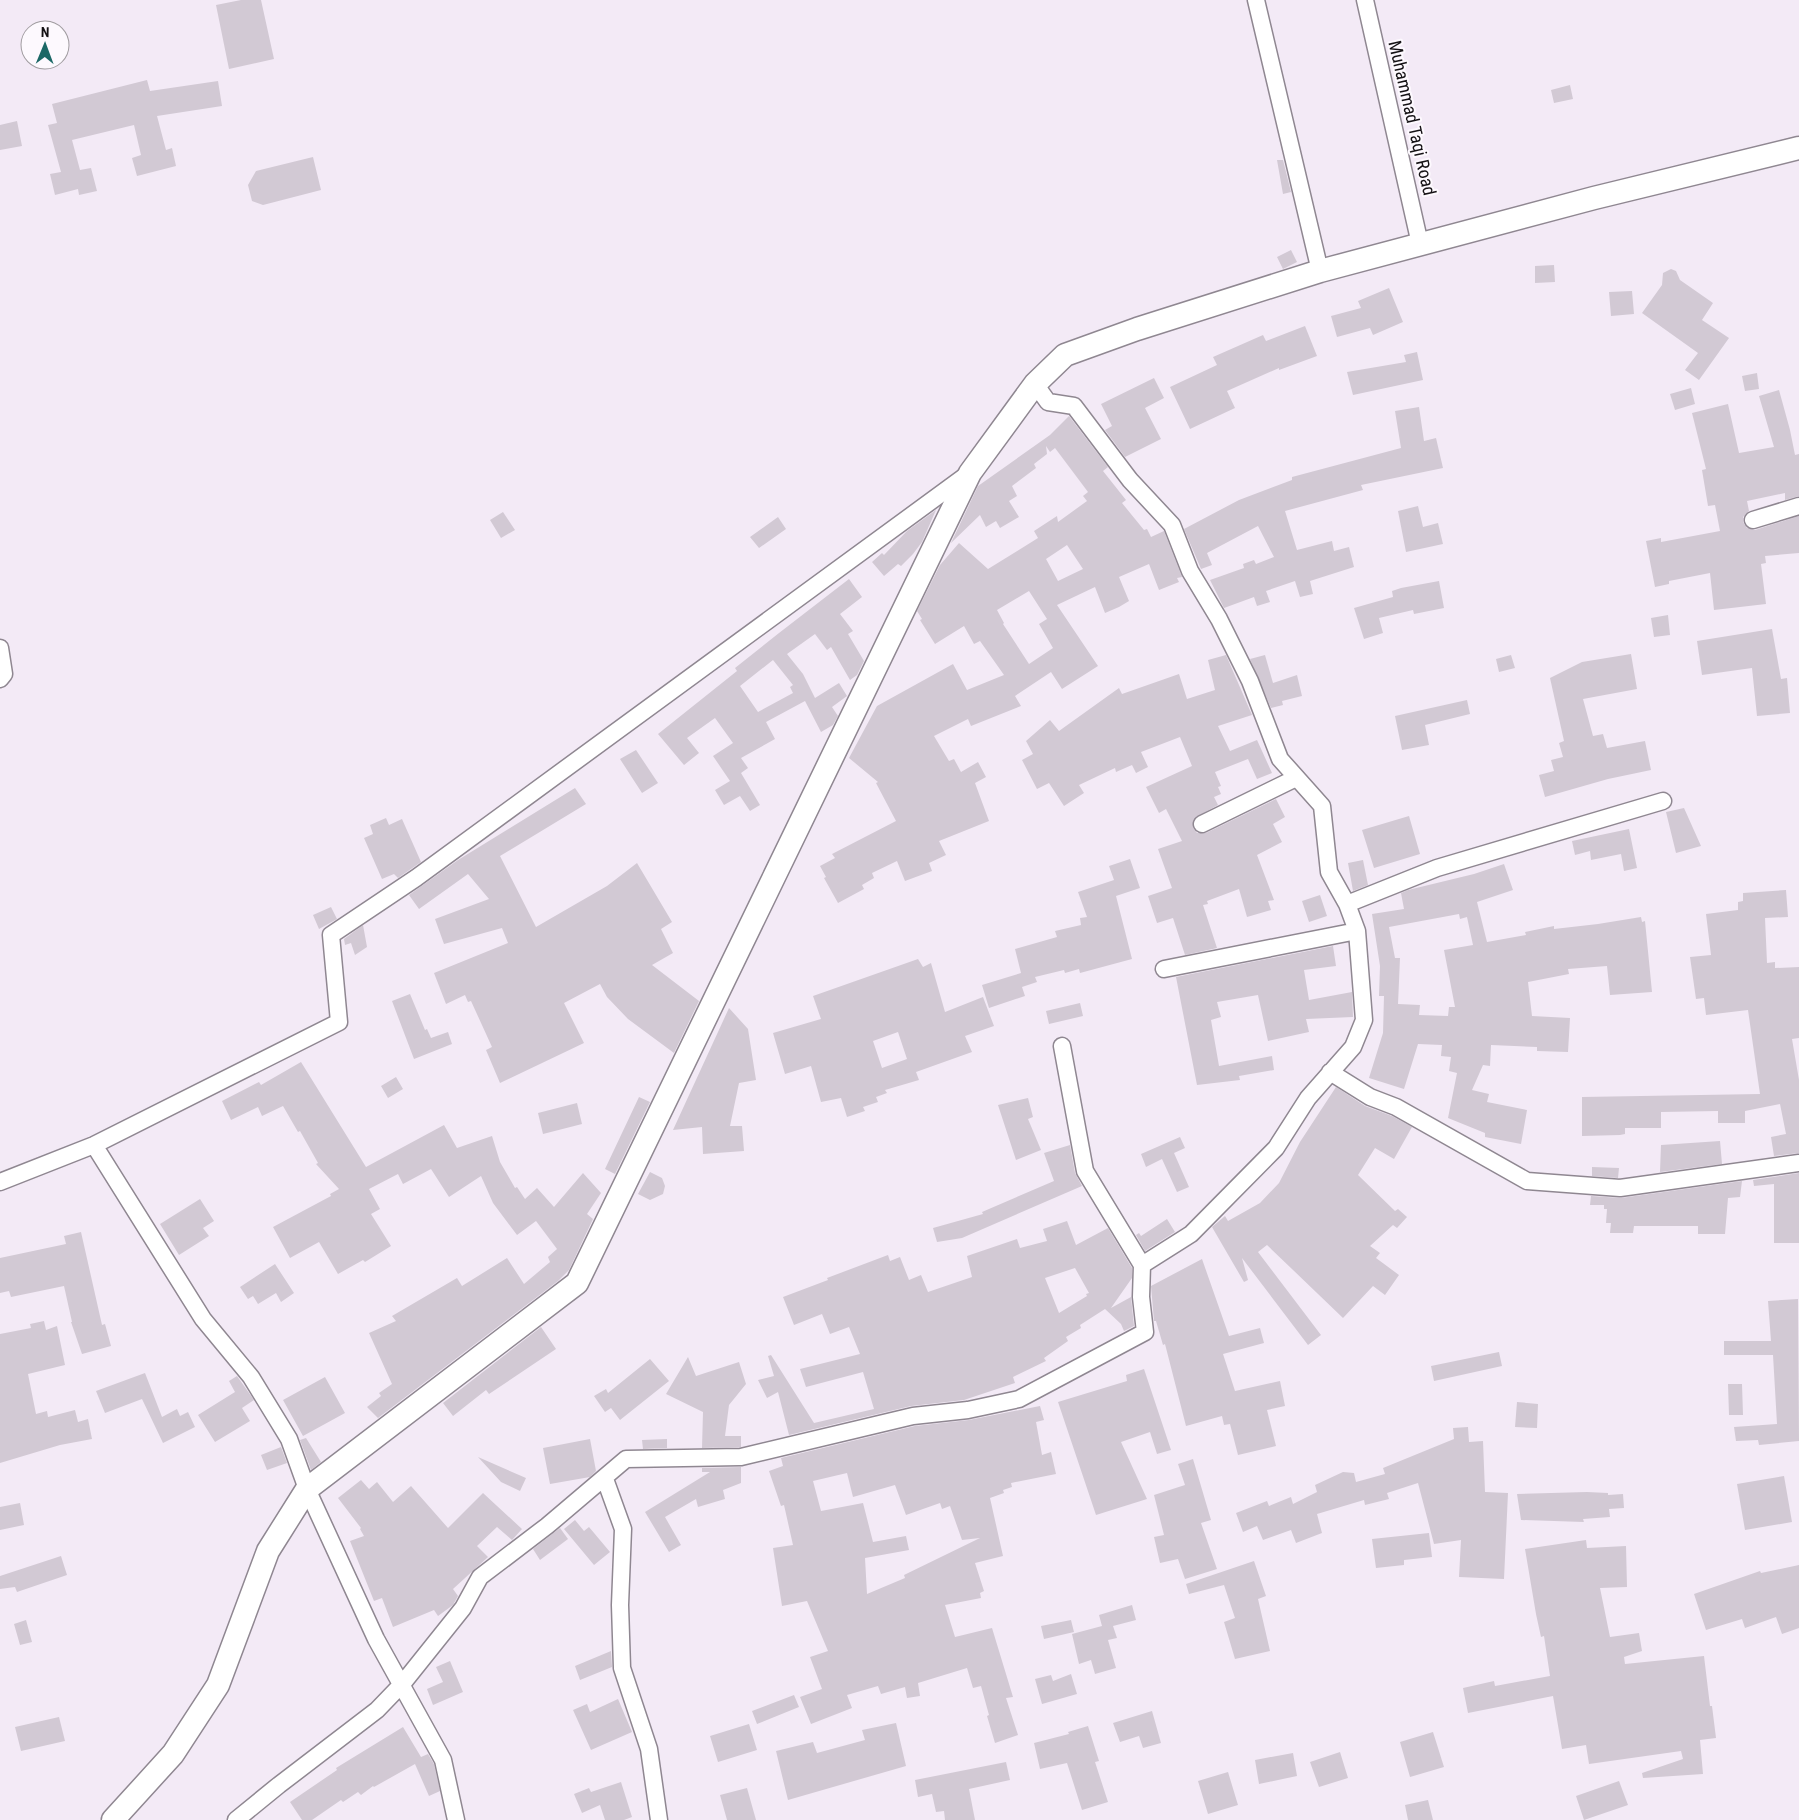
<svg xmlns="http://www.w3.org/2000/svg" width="1799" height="1820" font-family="'Roboto Condensed',sans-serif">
	<rect width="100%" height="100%" fill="#f3eaf6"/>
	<path fill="#d2c9d4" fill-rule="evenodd" d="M241,0H261L274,59L229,69L216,5Z
		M147,80L150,91L218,81L222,106L157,116L166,150L172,148L176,166L137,176L132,158L141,155L134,125L72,140L80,170L91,168L97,191L79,195L78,189L55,195L50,174L61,172L48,125L57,123L52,104Z
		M1570,85L1573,99L1554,103L1551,90Z
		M17,121L22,146L0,150V125Z
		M313,157L321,190L263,205L252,201L248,185L256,171Z
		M1277,160H1283L1291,192L1283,194Z
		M1291,250L1297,262L1283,269L1277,257Z
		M1554,265L1555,282L1535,283V266Z
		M1671,269L1676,271L1680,280L1713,303L1702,320L1729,338L1699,380L1685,370L1698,353L1642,313L1662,285L1663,273Z
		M1389,288L1403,322L1373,335L1370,328L1337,337L1331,316L1361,308L1358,301Z
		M1632,291L1634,314L1611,316L1609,292Z
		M1305,326L1317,356L1279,370V368L1227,391L1235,408L1190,429L1170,387L1217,365L1213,357L1263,335L1266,341Z
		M1417,352L1423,380L1353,395L1347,372L1406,362L1404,355Z
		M1757,373L1759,389L1745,391L1742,376Z
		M1154,378L1164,398L1145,408L1161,439L1125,457L1105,430L1112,426L1101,404Z
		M1691,388L1695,404L1675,410L1670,394Z
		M1779,390L1790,430L1795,455L1799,454V496L1785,500V493L1747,501L1749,511L1743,517V522L1747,528L1755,530L1799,516V553L1765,556L1766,563L1761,564L1766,604L1714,610L1710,573L1669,581V584L1655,587L1646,541L1661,538V542L1720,531L1715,505L1708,506L1702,470L1706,469L1692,413L1728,404L1739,453L1774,447L1759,396Z
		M1419,407L1424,441L1436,438L1443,468L1361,485L1363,490L1285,511L1297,550L1332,541L1334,551L1349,547L1354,567L1310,581L1313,594L1300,597L1295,581L1266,591L1270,602L1257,606L1254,597L1224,608L1210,580L1244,568L1243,564L1254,560L1256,564L1274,557L1258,526L1207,553L1212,565L1201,569L1184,529L1239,500L1292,480V477L1401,448L1395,411Z
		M1069,416L1108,467L1103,471L1126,500L1122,503L1144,530L1147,529L1151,537L1164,531L1182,577L1177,578L1179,582L1159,590L1149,564L1119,577L1129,601L1119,607L1105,613L1095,587L1057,605L1098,666L1062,689L1051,672L1015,696L1021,706L971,726L968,719L934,736L949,761L954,759L961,772L978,762L986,777L975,783L989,821L939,841L946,855L929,863L932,871L905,881L897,861L872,873L874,878L862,885L864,889L838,903L824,878L826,877L820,866L835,858L832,854L896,821L876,783L878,782L849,758L877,706L953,664L967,690L1004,675L980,641L974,644L964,626L935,644L920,620L922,619L917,611L940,565L959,543L988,569L1038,538L1034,531L1057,516L1058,522L1087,501L1083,496L1088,492L1055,448L1050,452L1046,446L1047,454L1034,464L1036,468L1012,486L1017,496L1009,501L1019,517L1000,528L996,521L986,527L980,515L951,543L978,486L1050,435ZM1067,545L1083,569L1058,581L1046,559ZM1029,591L1047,619L1039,624L1053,648L1029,664L1003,624L1004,623L997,610Z
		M1418,506L1423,527L1438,523L1443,544L1406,552L1398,511Z
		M936,510L922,542L913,554L901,566L898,564L884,576L872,562L882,553L884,555L907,531Z
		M503,512L515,530L501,538L490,520Z
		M778,517L786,529L759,548L750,537Z
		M849,579L862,597L840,614L853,631L848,634L864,661L857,675L850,680L831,647L827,650L815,634L787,654L803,674L815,698L839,683L847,696L832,707L838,716L833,725L821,732L805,701L766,722L775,739L741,758L748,768L741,773L760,805L750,811L740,796L724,805L715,790L730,781L713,756L733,743L715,718L687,738L699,753L684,765L658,734L737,671L735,668L779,633ZM773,660L793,685L790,687L793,693L758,712L740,686Z
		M1439,581L1444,608L1414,614L1413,610L1379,618L1383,633L1364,639L1354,608L1393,597L1392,591L1401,588Z
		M1668,615L1670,635L1654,637L1651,618Z
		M1772,629L1781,679L1787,678L1790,713L1757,716L1752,668L1702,675L1697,641Z
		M1631,654L1637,689L1583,699L1593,736L1603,734L1607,748L1645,741L1651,770L1608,779L1545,797L1539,775L1554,771L1551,760L1563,757L1559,743L1564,741L1550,678L1582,662Z
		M1226,655L1252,715L1218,726L1230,751L1257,740L1272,773L1257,779L1248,759L1215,772L1221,786L1218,787L1221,794L1214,797L1218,805L1194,818L1193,828L1197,833H1206L1276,799L1285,817L1273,824L1282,842L1257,855L1274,900L1268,901L1271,910L1247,917L1239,889L1207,901L1208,904L1203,905L1217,948L1185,955L1173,918L1157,923L1148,896L1172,888L1158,849L1182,841L1166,809L1159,813L1146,787L1192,766L1180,737L1141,752L1148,767L1136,773L1132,765L1116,772L1115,768L1079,785L1084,793L1064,806L1049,783L1037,789L1022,760L1033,754L1026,741L1050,720L1059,731L1119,688L1122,694L1179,674L1187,699L1215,690L1208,660Z
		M1265,655L1273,683L1297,675L1302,696L1282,701L1283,705L1271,708L1250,659Z
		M1511,655L1515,668L1499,672L1496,659Z
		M1467,700L1470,714L1425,725L1429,745L1402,750L1395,716Z
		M636,750L658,783L642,793L620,759Z
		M575,788L586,804L500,856L536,927L607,886L637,863L672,922L661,929L673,953L652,965L699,1001L674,1053L628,1019L607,997L600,984L564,1003L584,1043L500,1083L486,1050L492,1047L471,1001L468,1002L465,995L446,1004L434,973L508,943L502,928L444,944L435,919L489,899L468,874L419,909L409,895L458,860Z
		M1684,808L1701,846L1676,853L1666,812Z
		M1409,816L1420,854L1374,868L1362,830Z
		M386,818L389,825L402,819L421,862L398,878L394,874L382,879L364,838L373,834L370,825Z
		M1629,829L1637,868L1624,871L1621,854L1591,860L1590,851L1575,855L1572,841Z
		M1130,859L1140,888L1116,896L1132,959L1080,973L1079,969L1065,973L1064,970L1035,977L1037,982L1022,987L1025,996L989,1008L982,985L1021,973L1015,949L1057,937L1055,931L1081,925L1080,918L1087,917L1078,892L1114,880L1109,866Z
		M1363,860L1368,885L1353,891L1348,863Z
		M1504,864L1513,890L1477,902L1487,942L1526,935L1525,932L1554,926V929L1598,924L1641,917L1642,922L1645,921L1652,992L1610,995L1607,966L1568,969L1569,974L1528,982L1532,1016L1570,1018L1568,1052L1537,1051V1047L1491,1045L1490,1066L1483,1065L1472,1090L1489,1094L1487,1102L1527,1110L1521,1144L1485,1137V1133L1448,1118L1457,1073L1449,1071L1451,1057L1441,1056L1442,1045L1418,1044L1404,1089L1369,1078L1383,1033L1384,996H1379L1380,966L1372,914L1404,909L1401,893L1408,890L1474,874ZM1459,914L1460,919L1467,917L1473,945L1444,950L1455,1007H1449L1448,1016L1419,1015L1420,1005L1398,1004L1400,958H1395L1389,927Z
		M1786,890L1788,917L1765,918L1767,963L1775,962V968L1799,967V1038L1792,1039L1799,1080V1153L1774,1156L1771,1137L1786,1134L1780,1104L1745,1111V1123H1718V1111L1661,1112V1128H1625V1134L1620,1135L1582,1136V1097L1760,1094L1748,1010L1706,1015L1704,998L1696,999L1690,957L1711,955L1706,914L1738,910V902L1743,901V893Z
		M1320,895L1327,916L1309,922L1302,901Z
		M331,907L337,919L319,929L313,915Z
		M363,925L367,947L355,955L351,943L345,945L344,939Z
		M1333,946L1336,966L1304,970L1309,1000L1352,992L1353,1017L1306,1019L1309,1032L1268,1041L1258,995L1217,1002L1221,1017L1211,1020L1219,1066L1272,1056L1274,1070L1239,1076L1240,1080L1197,1085L1176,977Z
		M918,959L923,967L931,963L945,1012L983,997L994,1026L965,1036L972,1052L916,1072L919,1080L885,1090L887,1093L876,1097L878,1102L863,1107L865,1111L847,1117L841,1098L821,1102L811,1066L785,1074L773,1033L821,1019L813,996ZM898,1032L907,1059L882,1068L873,1041Z
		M410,994L425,1030L427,1029L431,1038L448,1032L452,1044L414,1059L392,1001Z
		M1080,1003L1083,1016L1049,1024L1046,1011Z
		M729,1008L748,1029L756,1080L739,1083L730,1126H742L744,1151L703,1154L702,1127L673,1130Z
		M301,1062L366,1167L444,1125L457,1148L492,1136L500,1162L515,1188L517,1187L525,1199L537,1188L554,1207L583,1173L601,1193L587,1214L593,1219L569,1270L558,1281L378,1418L367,1407L381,1396L379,1393L392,1384L369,1333L396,1321L392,1316L457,1278L462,1286L507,1258L524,1284L550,1262L548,1257L557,1249L536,1221L517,1235L493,1203L481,1176L449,1197L431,1169L403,1184L398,1174L369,1189L380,1209L371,1214L391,1246L365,1262L363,1260L338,1274L319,1242L290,1258L273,1227L331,1196L330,1194L339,1189L316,1164L318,1163L300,1131L298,1132L283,1106L262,1116L258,1107L231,1120L222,1101L259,1082L261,1085Z
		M396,1077L403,1089L388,1098L381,1086Z
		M1336,1087L1365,1106L1392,1116L1412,1127L1394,1159L1375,1148L1358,1175L1395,1211L1398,1209L1407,1217L1397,1228L1393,1225L1370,1246L1380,1253L1376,1258L1399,1275L1385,1295L1373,1286L1343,1318L1267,1245L1258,1252L1321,1335L1308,1345L1242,1258L1248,1280L1244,1282L1212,1227L1225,1216L1228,1221L1260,1203L1279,1183L1300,1142Z
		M639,1097L650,1102L615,1174L605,1169Z
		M1028,1098L1033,1117L1028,1119L1041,1150L1016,1160L998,1105Z
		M577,1103L582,1124L543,1134L538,1113Z
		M1180,1137L1185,1148L1174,1153L1189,1187L1177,1192L1162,1159L1146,1167L1141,1154Z
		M1720,1141L1722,1164L1660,1172L1661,1145Z
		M1070,1145L1075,1173L1082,1186L962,1238L937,1242L933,1228L983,1214L982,1212L1054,1181L1044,1153Z
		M1592,1167L1619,1168L1618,1178L1592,1176Z
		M650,1172L662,1178L665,1186L663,1194L650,1200L638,1194Z
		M1799,1173V1243H1774V1184L1754,1186L1753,1180Z
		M1742,1181L1740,1197L1728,1198L1725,1234H1698V1226H1634L1633,1233H1610L1611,1223H1606L1607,1209H1604V1205H1590L1591,1196L1621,1198Z
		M200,1199L214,1221L203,1228L209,1236L179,1255L160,1224Z
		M1167,1219L1175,1232L1145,1251L1136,1235L1139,1233L1141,1236Z
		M1067,1221L1076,1245L1108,1228L1132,1268V1278L1111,1308L1131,1297L1134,1326L1124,1331L1121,1324L1105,1309L1080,1325L1081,1328L1066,1337L1068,1341L1044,1358L1046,1361L1013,1377L1015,1383L964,1400L911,1406L789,1435L778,1392L767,1398L758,1380L774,1376L768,1356L771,1355L814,1423L874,1409L863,1372L806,1387L800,1369L860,1354L849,1327L830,1334L822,1314L794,1325L783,1297L828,1280L827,1278L888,1255L890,1261L900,1257L909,1280L921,1275L928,1292L972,1277L967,1256L1017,1239L1020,1248L1047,1241L1043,1229ZM1075,1268L1089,1293L1086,1294L1087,1296L1059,1313L1045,1278Z
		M81,1232L102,1325L105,1324L111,1346L82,1354L71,1322H72L64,1286L11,1297L9,1291L0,1293V1258L66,1244L64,1236Z
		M1202,1259L1229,1336L1260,1328L1264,1343L1223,1354L1235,1391L1280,1381L1285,1406L1267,1410L1276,1446L1238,1455L1230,1424L1224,1425L1222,1416L1186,1426L1165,1344L1163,1345L1156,1321H1154L1151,1286Z
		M275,1264L294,1293L281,1302L276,1293L258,1304L253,1296L248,1299L240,1287Z
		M1798,1299L1799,1441L1759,1445L1758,1440L1736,1441L1734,1427L1777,1424L1773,1355H1724V1341H1771L1768,1301Z
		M44,1321L46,1330L57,1326L65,1365L28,1374L36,1414L47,1411L48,1417L75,1410L78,1422L88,1419L92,1439L60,1445L0,1463V1334L31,1328L30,1324Z
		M541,1327L556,1349L489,1394L486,1390L453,1416L443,1403Z
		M1499,1352L1502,1366L1434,1381L1431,1366Z
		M688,1357L696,1376L739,1362L746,1384L729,1405L725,1436H741V1447L702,1448L703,1412L666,1394Z
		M650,1359L669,1381L620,1420L611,1408L605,1412L594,1396L606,1389L608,1393Z
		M1144,1369L1171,1450L1157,1454L1150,1432L1121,1442L1147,1499L1096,1515L1058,1402L1127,1381L1126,1375Z
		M145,1373L162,1417L177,1409L180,1416L188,1412L195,1427L163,1443L142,1399L105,1413L96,1391Z
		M237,1376L254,1400L242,1408L250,1421L215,1442L198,1415L235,1392L229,1381Z
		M325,1377L345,1413L303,1436L283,1400Z
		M1728,1384H1742L1743,1415H1729Z
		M1517,1402L1538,1404L1537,1428L1515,1427Z
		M1040,1406L1044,1420L1036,1422L1042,1455L1051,1452L1056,1474L1011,1483L1012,1487L1003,1490L1004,1493L990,1498L1003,1556L975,1563L984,1591L980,1593L981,1598L945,1605L955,1637L992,1628L1013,1697L1006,1698L1018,1735L995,1743L987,1716L989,1715L981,1686L973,1688L967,1668L918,1683L920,1696L907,1698L905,1687L881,1694L878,1686L847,1695L852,1708L811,1724L800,1697L822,1689L810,1657L828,1651L807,1601L782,1606L773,1548L793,1545L784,1505L781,1506L769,1471L783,1466L781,1458L915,1426L969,1420ZM847,1473L853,1497L895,1485L906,1515L940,1503L942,1509L950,1506L962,1540L980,1538L904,1575L905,1578L867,1594L865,1558L909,1550L906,1536L873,1542L863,1503L821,1511L813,1481Z
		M1468,1427L1469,1442L1483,1441L1485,1492L1508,1493L1504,1579L1459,1577L1461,1540L1434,1544L1418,1483L1387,1493L1389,1499L1365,1505L1364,1500L1317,1514L1322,1533L1296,1543L1291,1530L1263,1540L1257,1526L1243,1532L1236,1513L1267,1501L1269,1506L1291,1497L1293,1504L1317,1492L1315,1485L1343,1472L1354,1473L1356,1482L1385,1474L1383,1468L1454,1439L1453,1428Z
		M306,1438L321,1462L311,1470L300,1440Z
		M590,1439L596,1471L590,1477L550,1484L543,1448Z
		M667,1439V1448L643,1449L642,1440Z
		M281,1447L287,1463L267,1470L261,1455Z
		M478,1457L526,1478L520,1491L501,1482Z
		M1193,1459L1211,1520L1201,1523L1217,1569L1185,1579L1178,1559L1160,1563L1154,1537L1164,1535L1154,1495L1185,1485L1178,1464Z
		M741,1467V1483L723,1490L725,1499L698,1507L696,1499L665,1517L681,1545L669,1552L645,1512L710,1472H702V1468Z
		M1784,1476L1792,1522L1745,1530L1737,1484Z
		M361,1480L369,1489L377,1482L393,1502L411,1486L448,1528L483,1493L522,1529L512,1540L497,1527L477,1546L488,1557L453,1589L458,1596L453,1605L438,1616L434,1610L393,1627L382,1598L374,1601L350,1541L364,1536L360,1529L361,1528L338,1498Z
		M1587,1492L1608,1493V1495L1623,1494L1624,1508L1609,1509L1610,1517L1583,1519L1584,1522L1521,1520L1517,1494Z
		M20,1503L24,1525L0,1530V1507Z
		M575,1520L584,1531L589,1527L610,1552L594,1565L564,1529Z
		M560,1528L568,1539L540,1560L533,1549Z
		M1429,1533L1432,1557L1404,1560V1565L1376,1568L1372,1539Z
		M1586,1540L1587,1548L1626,1546L1627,1587L1600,1588L1610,1637L1639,1633L1642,1651L1624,1657L1625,1664L1704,1656L1710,1706H1712L1716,1738L1700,1740L1703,1774L1643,1778L1642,1773L1683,1759L1681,1751L1589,1764L1586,1745L1562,1749L1553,1696L1468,1713L1463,1688L1494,1681L1495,1686L1550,1676L1544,1636L1541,1637L1536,1614L1525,1549Z
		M61,1556L67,1575L17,1592L15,1587L0,1589V1576Z
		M1254,1561L1266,1596L1258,1599L1270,1651L1235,1659L1224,1622L1235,1618L1224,1585L1189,1594L1186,1584Z
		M1799,1565V1628L1782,1634L1776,1617L1745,1628L1742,1619L1706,1630L1694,1594L1760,1571L1761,1573Z
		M1132,1605L1136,1620L1113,1626L1117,1638L1108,1640L1116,1668L1095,1674L1091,1660L1079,1664L1072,1634L1102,1626L1099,1615Z
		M26,1620L32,1642L20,1645L14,1624Z
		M1071,1620L1074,1632L1044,1639L1041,1626Z
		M611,1651L612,1667L580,1680L575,1666Z
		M450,1661L463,1692L433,1705L427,1689L443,1682L436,1667Z
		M1071,1674L1077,1694L1042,1704L1035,1679L1051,1675L1053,1681Z
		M794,1695L799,1707L757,1724L752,1711Z
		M618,1699L632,1732L591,1750L573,1710L587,1704L590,1712Z
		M1152,1711L1161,1743L1143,1748L1139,1736L1120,1742L1113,1723Z
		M59,1717L65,1741L21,1751L15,1727Z
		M896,1723L906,1766L788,1800L776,1751L813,1742L817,1753L865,1740L862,1730Z
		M749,1724L757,1750L718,1762L710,1736Z
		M1088,1726L1099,1761L1095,1762L1108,1802L1082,1810L1067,1763L1040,1769L1034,1743L1069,1734L1068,1732Z
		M403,1727L421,1757L428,1754L434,1764L440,1791L429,1796L415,1764L374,1787L373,1786L361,1795L358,1792L343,1802L341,1800L312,1820H302L290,1802L337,1770L336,1768Z
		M1433,1732L1444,1767L1410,1777L1400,1742Z
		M1340,1752L1348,1778L1319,1787L1310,1762Z
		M1293,1753L1297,1776L1259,1784L1255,1760Z
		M1006,1762L1010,1780L969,1789L975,1820H945L944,1811L936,1812L932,1794L918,1797L915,1780Z
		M1228,1772L1238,1805L1208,1814L1198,1781Z
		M1619,1781L1628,1805L1584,1820L1576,1796Z
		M621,1782L632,1817L624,1820H605L600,1805L582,1813L574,1794L589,1788L591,1792Z
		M747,1788L756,1820H727L720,1795Z
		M1428,1800L1433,1820H1408L1405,1805Z"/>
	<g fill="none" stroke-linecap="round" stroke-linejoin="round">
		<defs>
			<path id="street" d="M1256,0L1320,271
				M1365,0L1420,244
				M1753,520L1799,506
				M0,648L4,674L0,679
				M1202,824L1296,778
				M1347,904L1437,868L1663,801
				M1164,969L1357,931
				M1062,1046L1085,1171L1142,1265
				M1330,1072L1370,1097L1396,1107L1527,1181L1620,1188L1799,1163
				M94,1145L203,1319L251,1377L289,1439L307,1489L376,1639L443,1760L456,1820
				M0,1182L94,1145L339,1022L331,935L416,878L968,474
				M605,1479L623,1529L620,1605L622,1668L649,1749L659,1820
				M236,1820L279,1785L377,1710L403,1683L463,1608L480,1577L547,1526L626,1459L741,1457L913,1416L968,1410L1019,1399L1145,1332L1141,1297L1142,1265L1191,1234L1276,1148L1308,1098L1353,1047L1364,1020L1357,931L1347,904L1329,872L1322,806L1280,759L1250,681L1219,619L1190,571L1172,525L1130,480L1074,406L1048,402L1035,384"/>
			<path id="secondary" d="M113,1820L173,1754L218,1685L268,1551L307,1489L577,1283L970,473L1035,384L1065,355L1137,329L1320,271L1594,198L1799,148"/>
		</defs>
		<use href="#street" stroke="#8f8791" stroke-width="19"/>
		<use href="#secondary" stroke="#8f8791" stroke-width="25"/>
		<use href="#street" stroke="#fff" stroke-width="16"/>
		<use href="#secondary" stroke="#fff" stroke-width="22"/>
	</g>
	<g text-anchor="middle" stroke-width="4" stroke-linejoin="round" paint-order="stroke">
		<g font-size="18" fill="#141114" stroke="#fdf9fe">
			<text transform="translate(1412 118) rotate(77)" y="6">Muhammad Taqi Road</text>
		</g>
	</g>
	<g transform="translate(45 45) rotate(1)"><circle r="24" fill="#fdf9fe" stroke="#a09ca0"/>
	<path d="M0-4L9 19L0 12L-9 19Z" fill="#1b6866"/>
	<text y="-8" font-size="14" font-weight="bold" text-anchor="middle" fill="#141114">N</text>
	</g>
</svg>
